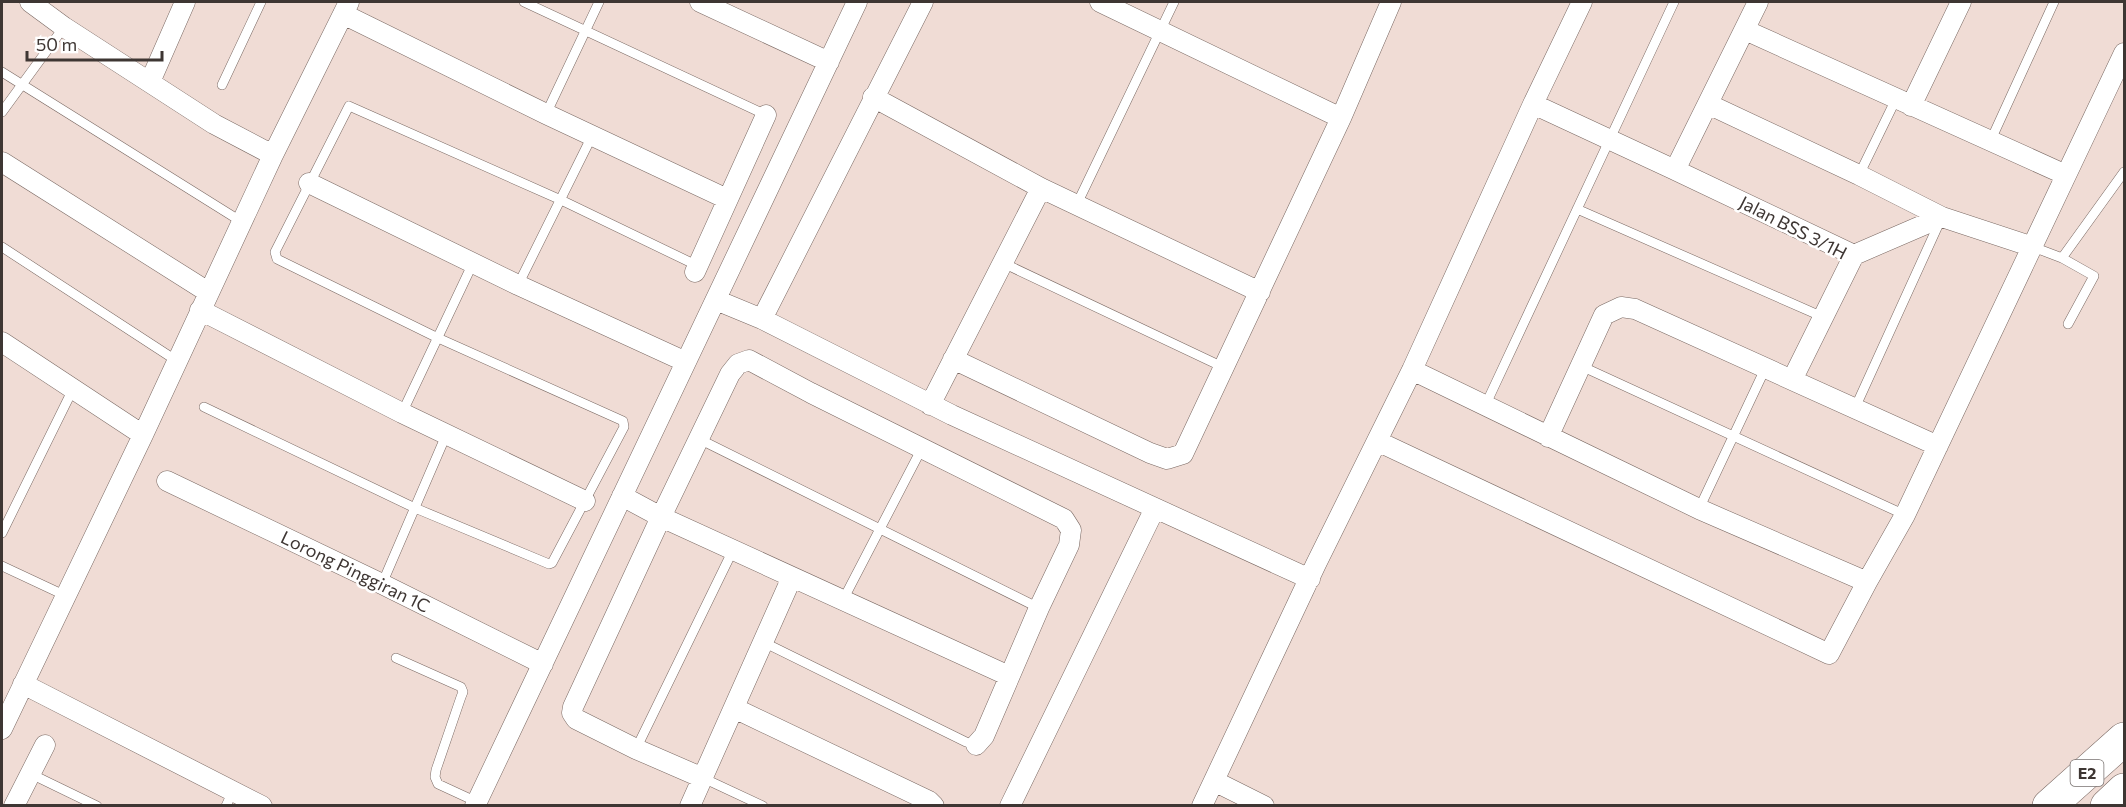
<svg xmlns="http://www.w3.org/2000/svg" width="2126" height="807" font-family="Commissioner,sans-serif">
	<rect width="100%" height="100%" fill="#f0dcd5"/>
	<g fill="none" stroke-linecap="round" stroke-linejoin="round">
		<defs>
			<path id="service" d="M524,2L766,115
				M2,72L242,222
				M222,85L261,2
				M2,112L64,27
				M546,114L599,2
				M1990,142L2054,2
				M1859,175L1896,99
				M1076,206L1174,2
				M1577,209L1823,317
				M2,247L177,361
				M2033,247L2062,258L2094,276L2068,324
				M2062,258L2124,172
				M1003,263L1225,368
				M518,285L592,136
				M1581,366L1905,515
				M1485,406L1674,2
				M204,407L415,508L549,564L552,563L624,427L623,421L438,338L277,259L275,252L349,106L561,200L698,266
				M1855,408L1941,219
				M402,413L473,263
				M699,439L1039,608
				M1699,509L1765,369
				M2,533L73,389
				M2,566L64,595
				M382,584L447,433
				M843,600L922,448
				M763,642L966,742L976,745
				M396,658L461,687L463,692L461,697L436,770L435,777L438,784L477,802
				M636,749L733,550
				M31,774L97,806
				M703,778L763,806
				M226,806L233,791"/>
			<path id="minor" d="M30,2L64,27L214,124L273,155
				M700,2L829,62
				M1100,2L1341,118
				M343,14L546,114L727,199
				M1745,30L2066,175
				M150,82L185,2
				M873,97L1041,188L1260,292
				M1533,104L1675,170L1758,2
				M1708,104L1859,175L1942,217
				M1911,106L1961,2
				M2,162L208,292
				M1675,170L1854,255L1792,380
				M309,183L518,285L686,362
				M1854,255L1942,217L2033,247
				M695,272L766,115
				M716,300L762,319L952,415L1310,579
				M200,310L402,413L585,501
				M762,319L923,2
				M2,342L143,435
				M953,359L1150,453L1167,459L1183,454L1341,118L1391,2
				M1412,370L1699,509L1867,582L1905,515L2124,53
				M930,405L1041,188
				M1548,437L1604,315L1621,307L1635,309L1938,446
				M1377,441L1829,654L1867,582
				M167,481L382,584L543,664
				M622,496L661,517L1009,676
				M23,684L262,806
				M734,708L929,801L934,806
				M2,729L143,435L273,155L349,2
				M703,778L636,749L576,719L572,713L573,707L661,517L730,374L738,364L749,360L811,393L1064,519L1071,530L1069,545L1039,608L984,736L976,745
				M1214,781L1264,806
				M14,806L45,745
				M475,806L857,2
				M690,806L792,577
				M1010,806L1155,508
				M1202,806L1316,564L1412,370L1533,104L1582,2"/>
			<path id="motorway" d="M2049,806L2124,739
				M2107,806L2124,790"/>
		</defs>
		<use href="#service" stroke="#796862" stroke-width="10"/>
		<use href="#minor" stroke="#796862" stroke-width="21"/>
		<use href="#motorway" stroke="#796862" stroke-width="34"/>
		<use href="#service" stroke="#fff" stroke-width="9"/>
		<use href="#minor" stroke="#fff" stroke-width="20"/>
		<use href="#motorway" stroke="#fff" stroke-width="33"/>
	</g>
	<g text-anchor="middle" stroke-width="5" stroke-linejoin="round" paint-order="stroke">
		<rect fill="#fff" stroke="#787270" stroke-width="1.5" x="2070.5" y="760" width="33" height="26" rx="4.5"/>
		<g font-size="16" font-weight="bold" fill="#3e3633">
			<text x="2087" y="779">E2</text>
		</g>
		<g font-size="18" fill="#3e3633" stroke="#fff">
			<text transform="translate(1793 228) rotate(27)" y="6">Jalan BSS 3/1H</text>
			<text transform="translate(355 572) rotate(26)" y="6">Lorong Pinggiran 1C</text>
		</g>
	</g>
	<rect width="2126" height="807" fill="none" stroke="#3e3633" stroke-width="6"/>
	<path d="M27 51v9h135v-9" fill="none" stroke="#3e3633" stroke-width="3"/>
	<text x="36" y="51" font-size="18" fill="#3e3633" stroke="#ffffff" stroke-width="4.5" paint-order="stroke">50 m</text>
</svg>
